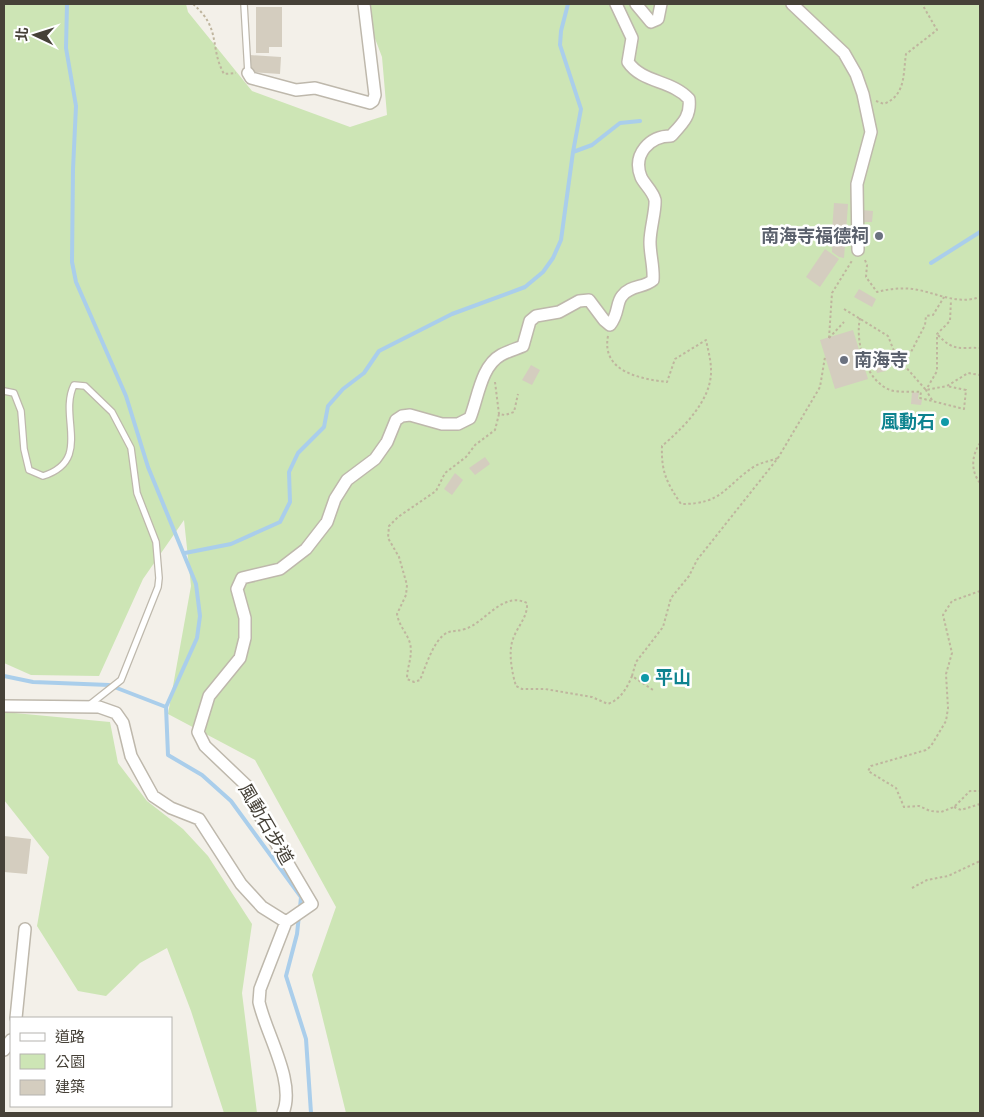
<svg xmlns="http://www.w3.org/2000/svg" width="984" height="1117" font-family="'DM Sans','Noto Sans TC',sans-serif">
	<rect width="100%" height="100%" fill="#f3f0e9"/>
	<path fill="#cde5b5" d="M4,4H186L188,12L252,91L350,127L387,115L382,57L362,4H980V1113H346L312,975L336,907L255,760L168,714L191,586L184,520L143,579L99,676L31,675L4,663Z
		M4,712L110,722L118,763L147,801L183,829L208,856L252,924L242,993L257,1113H224L191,1011L167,948L140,963L106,996L78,991L37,926L49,857L4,800Z"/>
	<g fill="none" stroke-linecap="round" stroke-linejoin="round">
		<path stroke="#aaceeb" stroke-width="4" d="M67,4L66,48L76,106L73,169L72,262L76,282L126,396L148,467L196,584L200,616L197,638L166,707L168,755L202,775L231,801L301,897L300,908
			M573,152L592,145L620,123L640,121
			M931,263L980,232
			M185,553L231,544L280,522L290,502L289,472L298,453L324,427L328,406L343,389L364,373L379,351L452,314L525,287L543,272L553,258L561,240L573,152L581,109L560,45L561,31L568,4
			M4,676L33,682L109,685L166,707
			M299,915L297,934L286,976L306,1039L311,1113"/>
	</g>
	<path fill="#d4cdbf" d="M256,7H282V47H269V53H256Z
		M250,55L281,57L280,74L249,72Z
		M834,203L848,204L844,258L839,257L832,252V245H828L829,231H832Z
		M862,210L873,211L872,222H861Z
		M825,249L839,259L820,287L806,277Z
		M859,289L876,299L872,307L854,297Z
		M853,330L868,379L835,389L820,340Z
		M884,363L886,371L877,373L875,365Z
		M531,365L540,370L532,385L522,380Z
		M912,392L919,393L918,399L922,400L921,405L911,404Z
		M485,457L490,464L475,475L469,468Z
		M455,473L463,480L452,495L444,489Z
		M4,836L31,839L27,874L4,872Z"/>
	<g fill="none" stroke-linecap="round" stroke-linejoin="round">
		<defs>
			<path id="lane" d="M244,4L248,73
				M4,391L14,393L21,411L24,449L29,470L43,476C93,460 58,417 74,385L85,386L112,412L131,448L137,493L156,542L159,578L158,587L121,680L88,706"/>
			<path id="street" d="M636,4L651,22L658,19L661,4
				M792,4L844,53L856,74L863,94L871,132L857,184L858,250
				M248,73L251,78L296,90L315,88L370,103L373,101L375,95L364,4
				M4,706L99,707L116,713L123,723L131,756L153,796L171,808L199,819L241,884L262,907L286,922
				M286,922L312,904L260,816L248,787L205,746L198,732L209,696L240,658L245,638V618L237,589L242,578L280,569L306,549L327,522L335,499L347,480L375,459L387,442L396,420L402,416L410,415L442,424H458L470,418C478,398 481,366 501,355C508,351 516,349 523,346L530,321L536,316L559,312L579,301L589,300L604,320L610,325C619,314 616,303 622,296C630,285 644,288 653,280C654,267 650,255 650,242C650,229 656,210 655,200C653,191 644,184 641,177C632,154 650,136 671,136C683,123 691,116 689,99C672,80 642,83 628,62L632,38L616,4
				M16,1018L25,929
				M4,1050L11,1040
				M283,1113C296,1082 266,1034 259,1002L260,989L286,922"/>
		</defs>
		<use href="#lane" stroke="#beb8ac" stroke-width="8"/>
		<use href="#street" stroke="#beb8ac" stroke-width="14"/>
		<path stroke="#bfb59e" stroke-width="2" stroke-dasharray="2.5 2.5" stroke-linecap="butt" d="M193,4C222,29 209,47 224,74L236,73
			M876,101L884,104C906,95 903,74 906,54L937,30L922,4
			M865,260L867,265L866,277L877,292C892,288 908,287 923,291C943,296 960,304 980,297
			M844,309L888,336L896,356L926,390L947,386L968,373L980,375
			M860,318C855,341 865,380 890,390C899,393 912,391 921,392L920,398L964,409L966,390L947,386
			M938,335C954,352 959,347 980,348
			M608,336C601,372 641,379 667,382L675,359L706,340C708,350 711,360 711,370C712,400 683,428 662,446C661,472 667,483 681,504C724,504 724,486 755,466C762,462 771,461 778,458
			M829,338L832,293L853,259
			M829,338L844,322
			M897,355L911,352L925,325L926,316L933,315L944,297
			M495,382L499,414L505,415L514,412L518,394
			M932,400L926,390L937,371V334L950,321L951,300
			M499,414L495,430L475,445L466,457L445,473L436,491L398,517L389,526L388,538L399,557L407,585L406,595L397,614C399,626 407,633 410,643C413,657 407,666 407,679L414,682L420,680C425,668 430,652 438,641C448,628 452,633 465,629C485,623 502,591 527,603C528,617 517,627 513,639C508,652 512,673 516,686L522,689H545L592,697L608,704C621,699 627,688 632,676L653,690
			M980,443C972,455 970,470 980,483
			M980,591L952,601L943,615L952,653L946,674L948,708L946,721L931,746L926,750L871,766L868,771L896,788L904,807L919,806L930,811L941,812L954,807L970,791H980
			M632,676L636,662L663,627L671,598L689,576L697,560L778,458L820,387L825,357
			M954,807L961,810L980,804
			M912,888L927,880L948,876L980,861"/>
		<use href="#lane" stroke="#fff" stroke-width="5.5"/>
		<use href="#street" stroke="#fff" stroke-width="11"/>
	</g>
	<g fill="#6b7280" stroke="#fff" stroke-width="2">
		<circle cx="879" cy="236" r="5"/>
		<circle cx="844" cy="360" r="5"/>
	</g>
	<g fill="#0f9aa8" stroke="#fff" stroke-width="2">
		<circle cx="945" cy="422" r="5"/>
		<circle cx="645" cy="678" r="5"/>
	</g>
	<g text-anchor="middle" stroke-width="5" stroke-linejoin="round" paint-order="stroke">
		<g font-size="18" font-weight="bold" fill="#5b616d" stroke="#fff" text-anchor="end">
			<text x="869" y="242">南海寺福德祠</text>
			<text x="854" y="366" text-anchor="start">南海寺</text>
		</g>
		<g font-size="18" font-weight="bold" fill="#0d838f" stroke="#fff" text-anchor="end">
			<text x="935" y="428">風動石</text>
			<text x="655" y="684" text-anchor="start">平山</text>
		</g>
		<g font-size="18" fill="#464138" stroke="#fff">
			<text transform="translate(266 824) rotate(60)" y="6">風動石步道</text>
		</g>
	</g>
	<rect width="984" height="1117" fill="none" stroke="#464138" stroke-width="10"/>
	<rect x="10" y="1017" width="162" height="90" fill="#ffffff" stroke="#b5b3af"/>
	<rect x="20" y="1033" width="25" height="8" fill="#ffffff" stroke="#b5b3af"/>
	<text x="55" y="1042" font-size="15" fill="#464138">道路</text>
	<rect x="20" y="1054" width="25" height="15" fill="#cde5b5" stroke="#b5b3af"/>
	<text x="55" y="1067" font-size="15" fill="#464138">公園</text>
	<rect x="20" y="1080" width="25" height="15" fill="#d4cdbf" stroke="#b5b3af"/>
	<text x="55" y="1092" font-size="15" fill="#464138">建築</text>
	<g transform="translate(35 35) rotate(274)" stroke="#ffffff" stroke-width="4" paint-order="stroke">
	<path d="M0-4L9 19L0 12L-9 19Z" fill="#464138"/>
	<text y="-8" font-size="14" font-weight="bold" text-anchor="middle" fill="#464138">北</text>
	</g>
</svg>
